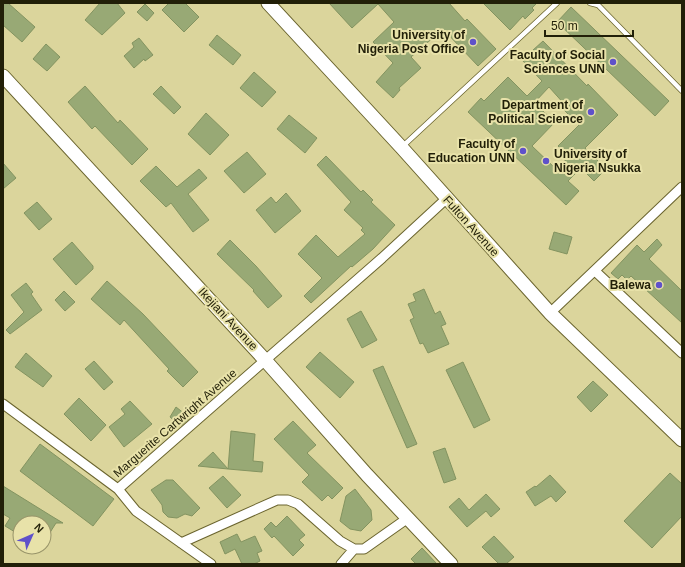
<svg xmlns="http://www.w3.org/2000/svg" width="685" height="567" font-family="Arial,sans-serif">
	<rect width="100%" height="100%" fill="#dbd59c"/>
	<path fill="#98a975" stroke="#839360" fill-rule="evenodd" d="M3,3H8L35,27L22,42L3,25Z
		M100,3H117L125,13L102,35L85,20Z
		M169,3H185L199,17L184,32L162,10Z
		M329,3H449L465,21L467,19L496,49L478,66L443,29L411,57L421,68L399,88L400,90L393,98L376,82L393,63L373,42L394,22L378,4L352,28Z
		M483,3H537L532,8L534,10L525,19L523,16L510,30Z
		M145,4L154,13L147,21L137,12Z
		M571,7L669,101L655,116L557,22Z
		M217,35L241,55L233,65L209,45Z
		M139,38L153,55L145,61L144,59L134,68L124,56L134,47L132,43Z
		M543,41L587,86L588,84L618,115L585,148L606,169L594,181L581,168L568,181L579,191L566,205L468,112L481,98L484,101L508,77L527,96L542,81L522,60ZM549,87L566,106L563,109L579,125L558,146L569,157L556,169L532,146L555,122L534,103Z
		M46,44L60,57L47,71L33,59Z
		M254,72L276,92L262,107L240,88Z
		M85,86L118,123L120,120L148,149L132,165L95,126L92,129L68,102Z
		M161,86L181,107L174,114L153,94Z
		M206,113L229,135L210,155L188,134Z
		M289,115L317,138L305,153L277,129Z
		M247,152L266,174L244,193L224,171Z
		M326,156L361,192L363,190L373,200L371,202L395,225L373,249L352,267L351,266L311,303L304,296L322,278L298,254L316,235L338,257L365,234L361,230L363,228L344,210L351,202L317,165Z
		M3,163L16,178L3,189Z
		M156,166L177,187L199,169L207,178L188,194L209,220L193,232L171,203L166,207L140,181Z
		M286,193L301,211L275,233L256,210L271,197L276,203Z
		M37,202L52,219L39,230L24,213Z
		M554,232L572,237L567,254L549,249Z
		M657,239L662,245L649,259L682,291V323L631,276L627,280L622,275L618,279L611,273L637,245L644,252Z
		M230,240L256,266L282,296L268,308L253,291L254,290L217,254Z
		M72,242L93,266V269L76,285L53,259Z
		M107,281L143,314L198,372L183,387L167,371L169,369L124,320L120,325L91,299Z
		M26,283L33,292L31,294L42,310L10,334L6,330L24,312L11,295Z
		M424,289L435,314L440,311L446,324L441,326L449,344L428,353L423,343L420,344L410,320L414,318L408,304L416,301L413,294Z
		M64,291L75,302L65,311L55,300Z
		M361,311L377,340L362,348L347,319Z
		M320,352L354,382L340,398L306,367Z
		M26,353L52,376L43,387L15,367Z
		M94,361L113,382L104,390L85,369Z
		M463,362L490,420L474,428L446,370Z
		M383,366L417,444L407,448L373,370Z
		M593,381L608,395L591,412L577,397Z
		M79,398L106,425L91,441L64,414Z
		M130,401L152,424L124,447L109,427L125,414L121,409Z
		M176,407L190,418L181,426L170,417Z
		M293,421L316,445L307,453L343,488L332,499L328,495L322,501L302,482L309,475L274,439Z
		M231,431L255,434L253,461L263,462L262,472L228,469Z
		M40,444L114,499L93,526L20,471Z
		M445,448L456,479L444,483L433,452Z
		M213,452L228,469L198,466Z
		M670,473L682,484V516L652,548L624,521Z
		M550,475L566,492L556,502L551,496L535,506L526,492L535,486L536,487Z
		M223,476L241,495L227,508L209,488Z
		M166,480H173L200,508L192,516L185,514L177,518L168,517L163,512L162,505L151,490Z
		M3,486L53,517L63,523H56L44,542V523H20V535L5,526L10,518L3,514Z
		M355,489L371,510L372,520L361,531L350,529L340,521L346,496Z
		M486,494L500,509L491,517L486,511L467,527L449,507L459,498L469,510Z
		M287,516L305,535L299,540L304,545L293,556L274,536L272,538L264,529L271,522L276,527Z
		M237,534L241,542L255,536L262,551L257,553L260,561L254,564H242L235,549L225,554L220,542Z
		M494,536L514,557L506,564H499L482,547Z
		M422,548L437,564H416L411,559Z"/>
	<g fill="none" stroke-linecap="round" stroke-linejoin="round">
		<defs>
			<path id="lane" d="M590,3L598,5L682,91
				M403,146L557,3"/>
			<path id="street" d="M595,271L682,353
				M550,313L682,187
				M3,404L118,489L136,511L211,564
				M118,489L382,258L446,199
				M181,543L277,500H288L298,504L340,541L354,549H364L408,518
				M341,564L354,549"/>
			<path id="secondary" d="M268,3L402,148L550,313L682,440
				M3,76L265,360L367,475L451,564"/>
		</defs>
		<use href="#lane" stroke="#6a642e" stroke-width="6"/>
		<use href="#street" stroke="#6a642e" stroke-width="11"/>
		<use href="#secondary" stroke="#6a642e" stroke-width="15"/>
		<use href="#lane" stroke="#fff" stroke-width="4.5"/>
		<use href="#street" stroke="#fff" stroke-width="9"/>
		<use href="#secondary" stroke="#fff" stroke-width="13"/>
	</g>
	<g fill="#5f51ca" stroke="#e8e2a9" stroke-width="1.5">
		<circle cx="473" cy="42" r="4"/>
		<circle cx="613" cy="62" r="4"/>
		<circle cx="591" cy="112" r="4"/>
		<circle cx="523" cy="151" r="4"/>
		<circle cx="546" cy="161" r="4"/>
		<circle cx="659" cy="285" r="4"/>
	</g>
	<g text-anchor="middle" stroke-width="4" stroke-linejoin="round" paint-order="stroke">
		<g font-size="12" font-weight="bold" fill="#211f08" stroke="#e8e2a9" text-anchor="end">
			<text x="465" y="39">University of<tspan x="465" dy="14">Nigeria Post Office</tspan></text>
			<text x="605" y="59">Faculty of Social<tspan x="605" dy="14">Sciences UNN</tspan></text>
			<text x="583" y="109">Department of<tspan x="583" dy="14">Political Science</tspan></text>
			<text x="515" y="148">Faculty of<tspan x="515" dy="14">Education UNN</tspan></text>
			<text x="554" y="158" text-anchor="start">University of<tspan x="554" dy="14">Nigeria Nsukka</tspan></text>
			<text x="651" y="289">Balewa</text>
		</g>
		<g font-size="12" fill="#211f08" stroke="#e8e2a9">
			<text transform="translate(471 226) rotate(48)" y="4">Fulton Avenue</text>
			<text transform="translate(228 319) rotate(47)" y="4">Ikejiani Avenue</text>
			<text transform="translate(175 423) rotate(-41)" y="4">Marguerite Cartwright Avenue</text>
		</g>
	</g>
	<rect width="685" height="567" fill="none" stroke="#211f08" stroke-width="8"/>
	<g transform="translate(32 535) rotate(45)"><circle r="19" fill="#e8e2a9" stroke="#989469"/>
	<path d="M0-3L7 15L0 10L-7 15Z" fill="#5f51ca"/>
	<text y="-6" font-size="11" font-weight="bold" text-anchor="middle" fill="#211f08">N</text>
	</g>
	<path d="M545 30v6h88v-6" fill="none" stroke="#211f08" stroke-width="2"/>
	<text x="551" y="30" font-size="12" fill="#211f08" stroke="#e8e2a9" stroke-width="3" paint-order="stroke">50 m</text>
</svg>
